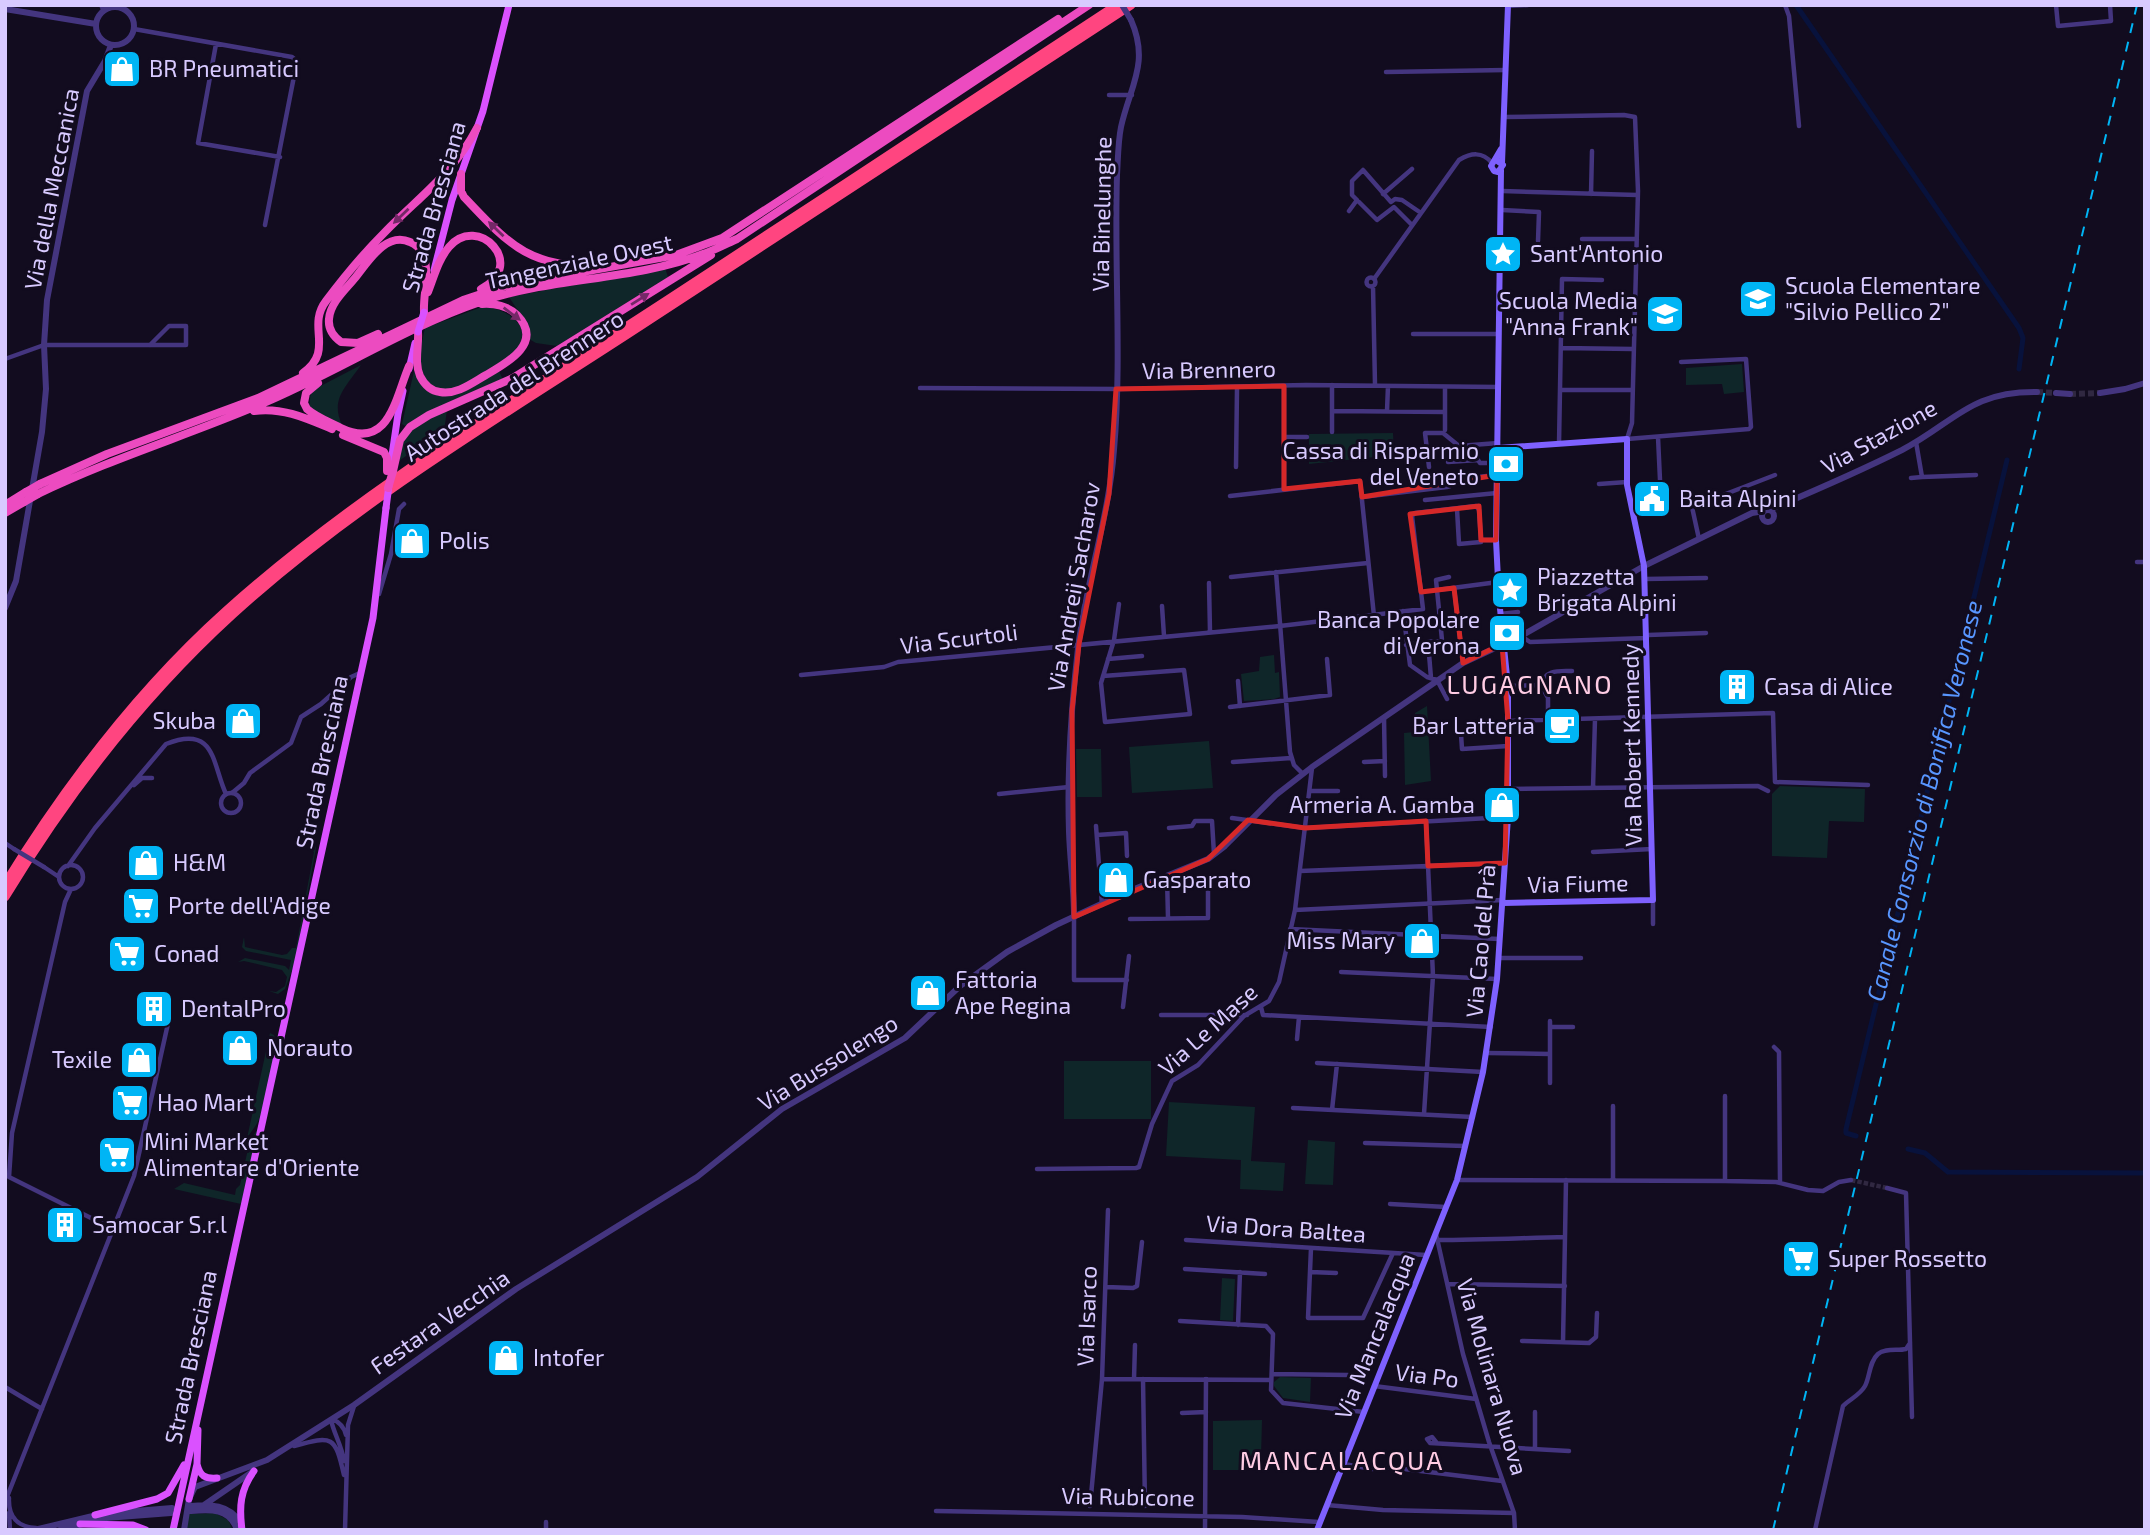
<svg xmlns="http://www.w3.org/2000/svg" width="2150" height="1535" font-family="'Exo 2',sans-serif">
	<rect width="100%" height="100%" fill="#120c1f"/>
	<path fill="#0f2629" d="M665,268L668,277L557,346L536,343L529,339L528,326L509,297Z
		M488,307C516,312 538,335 510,359C500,366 487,371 477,377C468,382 457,391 447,391C441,391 432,386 427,383C417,360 420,351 425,328L479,308Z
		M1742,364L1744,392L1724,394L1722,384L1686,385V368Z
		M361,365C346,387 330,399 342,425L315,413L309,407L311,391Z
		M414,371L419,382L435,394L499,371L503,380L423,415L405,426L402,424Z
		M447,410L444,431L397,462C404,426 417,426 447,410Z
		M1393,433L1394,455L1309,464V434Z
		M1274,655L1275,673L1279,672L1280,697L1274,699L1244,701L1241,674L1259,671L1260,657Z
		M1427,706L1431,781L1405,785L1404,733L1415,732V713Z
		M1209,741L1213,788L1132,793L1129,747Z
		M1076,749H1101L1102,797H1077Z
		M1780,786L1865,789L1864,822L1829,821L1827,858L1772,856V794Z
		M299,827L313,836L316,848L295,962L285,989L278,994L269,991L276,992L285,986L287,977L282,970L244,961L238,962L245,958L285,966L289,970L291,960L246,951L242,947L244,937L245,947L282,955L287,954L292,948H296L314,852L312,851V838Z
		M270,1033L274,1035C279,1046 264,1106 259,1119C257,1125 251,1132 247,1138Z
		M1064,1061H1151V1119H1064Z
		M1169,1102L1255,1107L1251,1161L1285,1163L1283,1191L1240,1189L1241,1160L1166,1156Z
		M258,1129L241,1204L174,1189L184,1183L235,1195L236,1189L240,1185L250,1140Z
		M1308,1140L1335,1142L1333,1185L1305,1184Z
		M1222,1278L1235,1279L1233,1321L1220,1320Z
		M1280,1377L1311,1378L1310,1402L1283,1398L1274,1386V1382Z
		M1262,1420L1261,1457L1257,1459L1255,1470H1213V1421Z
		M215,1513L228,1520L233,1530H186L187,1514Z"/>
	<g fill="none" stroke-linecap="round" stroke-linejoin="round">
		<path stroke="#08123c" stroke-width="5" d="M1796,5L2019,328L2023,338L2019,369
			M1856,1136L1846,1133V1129L2007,460
			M1908,1149L1925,1153L1948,1172L2145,1173"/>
		<path stroke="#302841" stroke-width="4.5" stroke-dasharray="4.5 2" stroke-linecap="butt" d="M1851,1180L1887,1188"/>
		<path stroke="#302841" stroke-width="6" stroke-dasharray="6 3" stroke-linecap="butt" d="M2037,392L2056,393
			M2070,394L2100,393"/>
		<path stroke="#44357f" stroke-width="4.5" d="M101,5L104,11
			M1785,5L1789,16L1799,126
			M2056,5L2058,26L2111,21L2110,5
			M1508,6L1528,5
			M134,29L292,57L297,61L265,225
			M216,44L198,143L280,157
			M1386,72L1506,70
			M1109,95H1132
			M1504,117L1624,115L1635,117L1638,191L1632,423L1627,439L1749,429L1751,427L1746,359L1681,362
			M1502,191L1637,195
			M1383,194L1412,169
			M1591,194L1592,151
			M1502,210L1539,212L1538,241
			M1349,211L1357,200
			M1412,225L1394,207L1377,220L1352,195V181L1363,170L1391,202L1395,199L1402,200L1421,213
			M1582,239H1637
			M1366.5 282a4.5 4.5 0 1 1 9 0a4.5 4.5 0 1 1-9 0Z
			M1374,279L1459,160C1471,153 1482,151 1492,163
			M1373,286L1375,385
			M1413,334H1499
			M1561,348L1633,349
			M5,359L44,345H186V326H169L150,345
			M1284,386V489
			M920,388L1121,389L1306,385L1498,387
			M1560,390H1632
			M1332,411L1445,412
			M1387,411L1388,386
			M1445,430V387
			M1332,432V385
			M1284,437H1307
			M1658,437L1660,480
			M1916,442L1922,477L1976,475
			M1559,444L1562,279L1602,280
			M1521,447V477
			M1445,456L1459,446
			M1448,462L1478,460L1480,463H1497
			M1236,467L1237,388
			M1429,467L1425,433H1443L1459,446L1498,443
			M1911,478L1922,477
			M1599,484L1627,482
			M1687,495L1692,507
			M1230,496L1360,481L1374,616
			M1362,497L1447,487L1477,477L1497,475
			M1425,500L1497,493
			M1457,509L1459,544L1481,542
			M1699,539L1692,507L1775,475
			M2137,562H2145
			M1276,572L1290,752L1294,765L1303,774
			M1231,577L1368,563
			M1645,579L1706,578
			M1209,583L1210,632
			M1454,588L1463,663
			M1499,588L1515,587L1519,595L1499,599
			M1437,590L1498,582
			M379,594L391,554L399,509L404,504
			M1162,606L1164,636
			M1403,611L1410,665L1427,677L1437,680L1447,699
			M1500,614L1518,612
			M1648,635L1706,633
			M1521,636L1530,642L1647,638
			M1428,642L1431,678
			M1406,645L1442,640L1436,580L1449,577
			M1108,659L1142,656
			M801,675L884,667L898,662L1280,626L1423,609L1412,516L1415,513L1476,506L1479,510L1481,540H1496
			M1103,676L1184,670L1190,714L1105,722L1101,683L1114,640L1119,604
			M1238,681L1240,706
			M1541,685C1546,669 1558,671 1572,671
			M1508,686L1541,685L1548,698V720
			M1230,707L1330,695L1327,659
			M1384,717L1385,776
			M1508,721L1773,713L1775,782L1868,785
			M1461,734L1462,749L1508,746
			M1233,762L1291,758
			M1364,762L1385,761
			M134,785L142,778H152
			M1593,788L1595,719
			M1509,789L1758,786L1768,791
			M1310,791H1338
			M221 803a10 10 0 1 1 20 0a10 10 0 1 1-20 0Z
			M232,793L244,783L250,773L291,743L301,717L321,704L351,677L360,673
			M999,794L1069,787
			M1232,818L1305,828L1508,817
			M1096,826L1102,905
			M1169,828L1192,826L1195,821H1212L1214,854
			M1097,835L1126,833L1127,856
			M5,843L14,849
			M1593,852L1652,849
			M59 877a12 12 0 1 1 24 0a12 12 0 1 1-24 0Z
			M68,866L95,828L166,744C216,724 212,764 226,794
			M44,867L59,877
			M1300,871L1505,863
			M1167,876L1168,918
			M1653,900V924
			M1295,910L1503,900
			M1074,917V980H1127
			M1130,919L1208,918V887H1195
			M1290,929L1499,939
			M1499,958H1581
			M1341,972L1497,979
			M1123,1007L1129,956
			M1261,1007L1263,1015L1491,1027
			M1161,1015H1247
			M1550,1027H1573
			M1297,1039L1299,1017
			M1774,1047L1779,1052L1780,1183
			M1487,1053L1550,1054
			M1317,1063L1483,1072
			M1550,1083V1021
			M1613,1106V1180
			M1293,1108L1473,1117
			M1332,1110L1337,1064
			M1424,1114L1433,976L1426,821
			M1365,1143L1465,1146
			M1037,1169L1136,1168L1139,1167L1152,1124L1172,1081L1198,1065L1244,1016L1269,1001L1279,982L1295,910L1312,768
			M9,1177L12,1133L65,902L71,889
			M9,1177L113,1229
			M1457,1180L1725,1181L1776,1182L1808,1190L1823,1191L1839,1182L1851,1180
			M1725,1181V1096
			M1887,1188L1906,1193L1912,1417
			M1390,1204L1446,1207
			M1108,1210L1102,1379L1271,1380
			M1436,1234L1463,1354L1489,1442L1514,1513L1515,1530
			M1186,1240L1426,1255
			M1437,1240C1480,1240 1522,1238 1565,1237L1566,1180
			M1311,1248L1308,1318H1363L1393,1253
			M1185,1269L1265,1274
			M1310,1272L1336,1273
			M1448,1284L1565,1286
			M1106,1287L1133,1288L1137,1286L1142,1242
			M1180,1321L1266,1326L1273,1334L1271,1390L1283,1403L1364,1412
			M1238,1325L1240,1272
			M1522,1341L1589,1343L1596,1337L1597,1313
			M1563,1342L1565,1237
			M1272,1374L1348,1375
			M1134,1379L1135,1345
			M1143,1379L1145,1506
			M1374,1386L1476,1399
			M5,1387L42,1409
			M1182,1413L1206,1412
			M332,1419C340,1422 344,1427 346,1435
			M331,1420C334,1434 342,1446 344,1461
			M1436,1442L1432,1437L1427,1439L1430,1443L1569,1451
			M294,1446C333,1435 335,1436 344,1475
			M1535,1449V1412
			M1344,1464L1372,1469L1388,1467L1502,1481
			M9,1498C8,1517 18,1527 36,1528
			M5,1502L134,1176L169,1019
			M1327,1505L1383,1510L1514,1513
			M1090,1506L1102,1379
			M936,1511L1242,1517L1319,1522
			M9,1513L10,1530
			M546,1522V1530
			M345,1530L348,1425L354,1406
			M1205,1530L1206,1379
			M1815,1530L1843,1406C1850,1399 1860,1395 1865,1386C1870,1377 1869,1362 1878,1354C1885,1348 1898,1351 1906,1349L1910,1343"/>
		<path stroke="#44357f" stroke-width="6" d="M96 26a19 19 0 1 1 38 0a19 19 0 1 1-38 0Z
			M5,9L96,24
			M2056,393L2070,394
			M2100,393L2125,389L2145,383
			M1762 516a6 6 0 1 1 12 0a6 6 0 1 1-12 0Z
			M1769,510C1814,491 1858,472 1902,450C1955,422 1970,391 2037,392
			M5,608L16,581L42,432L46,389L44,345L47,300L87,91L105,61L111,45
			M1074,917C1074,889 1070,861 1069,832C1067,771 1071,709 1078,648C1086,581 1109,517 1114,450C1122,358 1114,266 1117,175C1118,159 1118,142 1121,127C1130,86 1150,63 1131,20
			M204,1505L252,1472
			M191,1506C210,1504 229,1504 241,1523
			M191,1511C210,1509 230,1508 237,1530
			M111,1513L172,1508
			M34,1530L97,1515
			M60,1530L106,1518L171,1513
			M184,1530L189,1499L195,1487L267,1460L354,1405L516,1289L697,1177L782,1109L905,1038L960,986L1007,952L1056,925L1127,892L1208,859L1225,846L1276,795L1312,767L1463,663L1521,636L1644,566L1752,513L1764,511"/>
		<path stroke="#7e61ff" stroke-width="6" d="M1496,160L1503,165L1498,172L1494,171L1491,166L1501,149
			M1502,163L1508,5
			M1498,448L1627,439V485L1644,566L1653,900L1503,903
			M1317,1530L1457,1180L1483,1072L1497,979L1508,817V686L1499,599L1496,540L1501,170"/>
		<path stroke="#da51ff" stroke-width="7" d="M434,270L452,200L483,111L509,5
			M409,369L415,343
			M390,469L398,414L403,391
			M197,1464C200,1476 205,1479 217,1478
			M189,1499L197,1464L198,1430
			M95,1515L157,1499L168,1493L184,1465
			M80,1524L133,1525L146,1530
			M173,1530L373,618L386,508
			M242,1530C239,1507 240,1490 254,1471"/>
		<path stroke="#ec4bc0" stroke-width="8" d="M461,174V191L464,197C511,247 531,269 603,265
			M428,292C434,277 438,260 449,247C478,213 528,265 481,289
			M418,332C419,346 414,362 420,376C424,384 431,391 440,392C457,395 472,383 486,375C507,363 544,343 517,315C508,306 494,303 482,304
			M378,334L358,343L341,342C334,337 328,329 329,319C330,303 346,289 355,278C368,262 386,231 410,242C415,244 419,247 422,252C431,270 423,293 424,312
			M303,373C335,350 306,327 326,301C344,277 364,253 385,232C420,196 453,174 477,128
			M318,383L306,393L304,403L307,409C316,417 329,422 341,428C389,451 395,399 409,366
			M254,411C282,407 306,418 332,429
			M343,435L384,452L387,458V471
			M393,471L400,440L410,427L429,415L513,378L711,255
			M40,484L107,454L258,398L463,300L505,286L676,255L722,238L1058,19
			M38,494C110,459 186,436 259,405C334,374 404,328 480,302C552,277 632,281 703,254C715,250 726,244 737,239L1089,5
			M5,505L26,492
			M5,513L24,502"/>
		<path stroke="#ff4580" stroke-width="9" d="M5,884C66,785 139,689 226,611C360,491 516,399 666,301C817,203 966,104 1117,5
			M5,897C68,793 143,696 233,614C357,501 504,415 643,324C805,217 968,111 1131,5"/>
		<path stroke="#00b5f5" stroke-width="2" stroke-dasharray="10 9" stroke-linecap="butt" d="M1773,1530L2137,5"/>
		<path stroke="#44357f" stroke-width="4.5" d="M14,849L44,867"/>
		<path stroke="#44357f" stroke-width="6" d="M1122,5L1131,20"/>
		<path stroke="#da51ff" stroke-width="7" d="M418,332L424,312
			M386,508L389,485"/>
		<path stroke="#ec4bc0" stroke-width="8" d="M388,488L393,471
			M26,492L40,484
			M24,502L38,494"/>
	</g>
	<defs><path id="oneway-solid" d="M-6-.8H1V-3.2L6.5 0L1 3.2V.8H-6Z" transform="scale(1.75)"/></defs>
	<g fill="#742867">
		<use href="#oneway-solid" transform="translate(401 216) rotate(136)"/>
		<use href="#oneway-solid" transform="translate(496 229) rotate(-136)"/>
		<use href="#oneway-solid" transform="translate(640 299) rotate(-32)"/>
		<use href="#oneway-solid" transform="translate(512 314) rotate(37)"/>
	</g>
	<path fill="none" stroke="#d62828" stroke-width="5" stroke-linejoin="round" d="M1284,386V489L1360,481L1362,497L1497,475L1496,540H1481L1479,506L1410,514L1421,592L1454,588L1463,663L1502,644L1508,721L1505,863L1428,866L1426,821L1305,828L1248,820L1208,859L1074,917L1072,711L1079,644L1109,494L1116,389Z"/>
	<defs>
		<symbol id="shop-square" viewBox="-11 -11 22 22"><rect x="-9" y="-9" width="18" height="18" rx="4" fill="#00b5f5" stroke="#120c1f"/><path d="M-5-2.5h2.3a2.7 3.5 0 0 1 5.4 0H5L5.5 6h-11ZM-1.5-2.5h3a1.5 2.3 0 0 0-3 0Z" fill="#fff"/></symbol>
		<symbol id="sight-square" viewBox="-11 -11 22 22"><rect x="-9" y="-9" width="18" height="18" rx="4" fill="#00b5f5" stroke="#120c1f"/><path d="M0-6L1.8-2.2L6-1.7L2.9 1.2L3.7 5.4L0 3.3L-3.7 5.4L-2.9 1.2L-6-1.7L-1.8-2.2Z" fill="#fff"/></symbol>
		<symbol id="school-square" viewBox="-11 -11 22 22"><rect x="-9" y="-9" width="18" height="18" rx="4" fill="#00b5f5" stroke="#120c1f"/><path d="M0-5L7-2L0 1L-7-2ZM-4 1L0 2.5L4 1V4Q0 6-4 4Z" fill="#fff"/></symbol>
		<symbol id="bank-square" viewBox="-11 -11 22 22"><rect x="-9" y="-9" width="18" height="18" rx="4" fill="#00b5f5" stroke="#120c1f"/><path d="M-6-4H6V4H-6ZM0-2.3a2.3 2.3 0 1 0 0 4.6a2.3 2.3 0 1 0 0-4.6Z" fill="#fff"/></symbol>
		<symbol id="civic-square" viewBox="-11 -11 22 22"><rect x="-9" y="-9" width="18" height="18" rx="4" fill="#00b5f5" stroke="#120c1f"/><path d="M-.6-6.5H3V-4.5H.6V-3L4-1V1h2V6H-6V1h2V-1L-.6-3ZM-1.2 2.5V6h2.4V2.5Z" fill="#fff"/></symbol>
		<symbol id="building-square" viewBox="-11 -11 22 22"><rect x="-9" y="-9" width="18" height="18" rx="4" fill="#00b5f5" stroke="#120c1f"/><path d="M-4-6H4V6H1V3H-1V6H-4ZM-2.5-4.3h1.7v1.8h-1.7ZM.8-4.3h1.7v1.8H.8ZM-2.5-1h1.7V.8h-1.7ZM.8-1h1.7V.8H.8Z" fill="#fff"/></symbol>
		<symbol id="cafe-square" viewBox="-11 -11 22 22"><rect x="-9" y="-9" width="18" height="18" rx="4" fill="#00b5f5" stroke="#120c1f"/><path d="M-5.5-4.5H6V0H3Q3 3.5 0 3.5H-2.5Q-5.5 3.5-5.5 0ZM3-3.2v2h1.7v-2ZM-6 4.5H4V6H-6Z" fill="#fff"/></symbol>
		<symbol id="supermarket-square" viewBox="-11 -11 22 22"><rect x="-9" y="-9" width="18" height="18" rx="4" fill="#00b5f5" stroke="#120c1f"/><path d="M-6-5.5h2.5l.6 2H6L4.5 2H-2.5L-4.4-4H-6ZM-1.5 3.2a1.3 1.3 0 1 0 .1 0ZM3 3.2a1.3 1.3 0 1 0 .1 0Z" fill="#fff"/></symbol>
	</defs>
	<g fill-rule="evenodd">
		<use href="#shop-square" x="100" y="47" width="44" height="44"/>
		<use href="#sight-square" x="1481" y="232" width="44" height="44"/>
		<use href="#school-square" x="1736" y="277" width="44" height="44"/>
		<use href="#school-square" x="1643" y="292" width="44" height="44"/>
		<use href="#bank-square" x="1484" y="442" width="44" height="44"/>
		<use href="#civic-square" x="1630" y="477" width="44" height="44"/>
		<use href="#shop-square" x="390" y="519" width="44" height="44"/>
		<use href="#sight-square" x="1488" y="568" width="44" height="44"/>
		<use href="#bank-square" x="1485" y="611" width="44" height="44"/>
		<use href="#building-square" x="1715" y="665" width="44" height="44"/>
		<use href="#shop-square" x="221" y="699" width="44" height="44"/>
		<use href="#cafe-square" x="1540" y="704" width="44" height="44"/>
		<use href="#shop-square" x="1480" y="783" width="44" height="44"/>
		<use href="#shop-square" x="124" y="841" width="44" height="44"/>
		<use href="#shop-square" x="1094" y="858" width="44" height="44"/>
		<use href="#supermarket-square" x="119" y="884" width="44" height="44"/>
		<use href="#shop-square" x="1400" y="919" width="44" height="44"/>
		<use href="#supermarket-square" x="105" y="932" width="44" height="44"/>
		<use href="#shop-square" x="906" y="971" width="44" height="44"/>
		<use href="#building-square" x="132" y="987" width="44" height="44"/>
		<use href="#shop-square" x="218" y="1026" width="44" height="44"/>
		<use href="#shop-square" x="117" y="1038" width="44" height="44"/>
		<use href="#supermarket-square" x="108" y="1081" width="44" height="44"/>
		<use href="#supermarket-square" x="95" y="1133" width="44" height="44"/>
		<use href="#building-square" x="43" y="1203" width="44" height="44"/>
		<use href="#supermarket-square" x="1779" y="1237" width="44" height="44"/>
		<use href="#shop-square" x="484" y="1336" width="44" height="44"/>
	</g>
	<g text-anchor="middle" stroke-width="6" stroke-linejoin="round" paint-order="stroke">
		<g font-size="23" fill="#d8caff" stroke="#120c1f" text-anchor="start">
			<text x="149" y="77">BR Pneumatici</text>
			<text x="1530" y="262">Sant'Antonio</text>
			<text x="1785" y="294">Scuola Elementare<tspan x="1785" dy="26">"Silvio Pellico 2"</tspan></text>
			<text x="1638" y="309" text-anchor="end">Scuola Media<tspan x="1638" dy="26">"Anna Frank"</tspan></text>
			<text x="1479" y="459" text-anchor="end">Cassa di Risparmio<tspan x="1479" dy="26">del Veneto</tspan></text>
			<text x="1679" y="507">Baita Alpini</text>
			<text x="439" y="549">Polis</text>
			<text x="1537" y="585">Piazzetta<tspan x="1537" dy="26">Brigata Alpini</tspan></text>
			<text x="1480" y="628" text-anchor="end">Banca Popolare<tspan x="1480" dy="26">di Verona</tspan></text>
			<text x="1764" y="695">Casa di Alice</text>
			<text x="216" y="729" text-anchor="end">Skuba</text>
			<text x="1535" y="734" text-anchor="end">Bar Latteria</text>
			<text x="1475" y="813" text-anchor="end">Armeria A. Gamba</text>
			<text x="173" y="871">H&amp;M</text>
			<text x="1143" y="888">Gasparato</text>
			<text x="168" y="914">Porte dell'Adige</text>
			<text x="1395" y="949" text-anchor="end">Miss Mary</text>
			<text x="154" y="962">Conad</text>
			<text x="955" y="988">Fattoria<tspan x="955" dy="26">Ape Regina</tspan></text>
			<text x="181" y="1017">DentalPro</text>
			<text x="267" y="1056">Norauto</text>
			<text x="112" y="1068" text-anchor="end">Texile</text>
			<text x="157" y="1111">Hao Mart</text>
			<text x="144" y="1150">Mini Market<tspan x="144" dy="26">Alimentare d'Oriente</tspan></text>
			<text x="92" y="1233">Samocar S.r.l</text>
			<text x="1828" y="1267">Super Rossetto</text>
			<text x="533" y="1366">Intofer</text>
		</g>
		<g font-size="23" fill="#d8caff" stroke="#120c1f">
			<text transform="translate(52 189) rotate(-79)" y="8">Via della Meccanica</text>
			<text transform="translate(434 207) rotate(-74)" y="8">Strada Bresciana</text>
			<text transform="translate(1102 214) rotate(-89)" y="8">Via Binelunghe</text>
			<text transform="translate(579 262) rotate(-12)" y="8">Tangenziale Ovest</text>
			<text transform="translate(1209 370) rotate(-1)" y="8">Via Brennero</text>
			<text transform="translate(514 386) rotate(-33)" y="8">Autostrada del Brennero</text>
			<text transform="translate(1879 437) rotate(-29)" y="8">Via Stazione</text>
			<text transform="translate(1074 587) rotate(-80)" y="8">Via Andreij Sacharov</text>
			<text transform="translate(959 639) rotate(-7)" y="8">Via Scurtoli</text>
			<text transform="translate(1632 745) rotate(-91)" y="8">Via Robert Kennedy</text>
			<text transform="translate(322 762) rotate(-78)" y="8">Strada Bresciana</text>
			<text transform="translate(1578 884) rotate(-1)" y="8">Via Fiume</text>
			<text transform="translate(1481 941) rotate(-85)" y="8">Via Cao del Prà</text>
			<text transform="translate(1208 1030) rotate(-42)" y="8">Via Le Mase</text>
			<text transform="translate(828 1063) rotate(-32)" y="8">Via Bussolengo</text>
			<text transform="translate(1286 1229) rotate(4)" y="8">Via Dora Baltea</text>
			<text transform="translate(1087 1316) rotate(-88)" y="8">Via Isarco</text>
			<text transform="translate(440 1322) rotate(-35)" y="8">Festara Vecchia</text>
			<text transform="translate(1375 1336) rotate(-68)" y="8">Via Mancalacqua</text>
			<text transform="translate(191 1357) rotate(-78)" y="8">Strada Bresciana</text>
			<text transform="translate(1427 1376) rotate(7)" y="8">Via Po</text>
			<text transform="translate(1492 1377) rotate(74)" y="8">Via Molinara Nuova</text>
			<text transform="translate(1128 1497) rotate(1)" y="8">Via Rubicone</text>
		</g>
		<g font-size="24" font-style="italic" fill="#5896ff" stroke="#120c1f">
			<text transform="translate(1925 801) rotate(-76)" y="8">Canale Consorzio di Bonifica Veronese</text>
		</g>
		<g font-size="26" letter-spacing="2" fill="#ffcce4" stroke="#120c1f">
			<text x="1530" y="694">LUGAGNANO</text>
			<text x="1342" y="1470">MANCALACQUA</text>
		</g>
	</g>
	<rect width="2150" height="1535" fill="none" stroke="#d8caff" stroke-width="14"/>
</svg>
